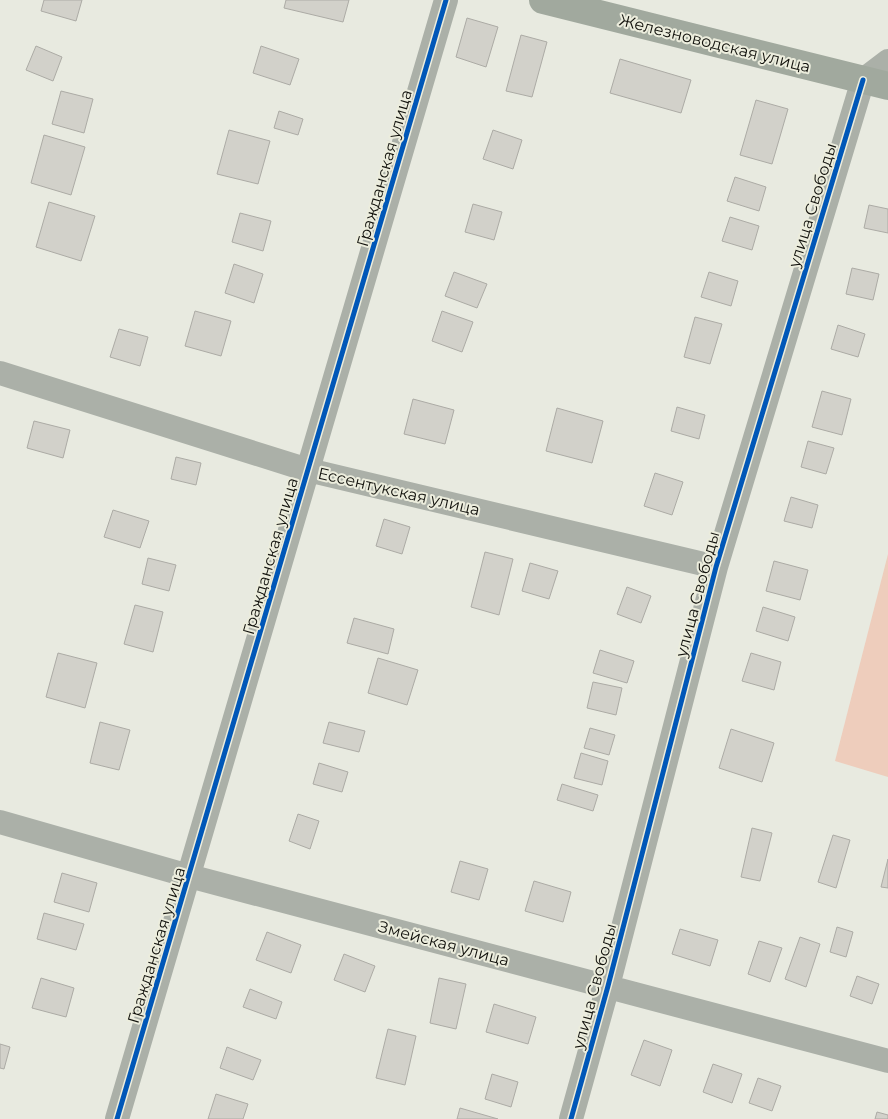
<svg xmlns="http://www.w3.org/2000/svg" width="888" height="1119" font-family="Montserrat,sans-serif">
	<rect width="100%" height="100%" fill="#e8eae0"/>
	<path fill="#eecdbc" d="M888,554V777L835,761Z"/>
	<path fill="#d2d1ca" stroke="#acaba5" d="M44,0H82L76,21L41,11Z
		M286,0H349L343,22L284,8Z
		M467,18L498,27L486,67L456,57Z
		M521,35L547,42L532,97L506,91Z
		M36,46L62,57L53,81L26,70Z
		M261,46L299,59L290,85L253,73Z
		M620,59L691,80L681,113L610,93Z
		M61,91L93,99L84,133L52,124Z
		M756,100L788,109L772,164L740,155Z
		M279,111L303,119L298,135L274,128Z
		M229,130L270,141L258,184L217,174Z
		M493,130L522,140L513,169L483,159Z
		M44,135L85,147L71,195L31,183Z
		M735,177L766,187L759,211L727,201Z
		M49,202L95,216L81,261L36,247Z
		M473,204L502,212L494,240L465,232Z
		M869,205L888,209V233L864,228Z
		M240,213L271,221L263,251L232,242Z
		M730,217L759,226L752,250L722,241Z
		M234,264L263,274L254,303L225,293Z
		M852,268L879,274L873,300L846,294Z
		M454,272L487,284L477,308L445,296Z
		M709,272L738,281L731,306L701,297Z
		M195,311L231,321L221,356L185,346Z
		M442,311L473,322L462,352L432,341Z
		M695,317L722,324L710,364L684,357Z
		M838,325L865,334L858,357L831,349Z
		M119,329L148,337L140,366L110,357Z
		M822,391L851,399L842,435L812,427Z
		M413,399L454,410L445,444L404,434Z
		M677,407L705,415L699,439L671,431Z
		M557,408L603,421L592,463L546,451Z
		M34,421L70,430L63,458L27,448Z
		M808,441L834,448L826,474L801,467Z
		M176,457L201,463L196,485L171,479Z
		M655,473L683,482L672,515L644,506Z
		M791,497L818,505L812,528L784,521Z
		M113,510L149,521L140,548L104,537Z
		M384,519L410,527L402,554L376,546Z
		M485,552L513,559L499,615L471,607Z
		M148,558L176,565L169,591L142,584Z
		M774,561L808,570L800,600L766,591Z
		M530,563L558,571L549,599L522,591Z
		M627,587L651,596L641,623L617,614Z
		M135,605L163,612L153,652L124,644Z
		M763,607L795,617L788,641L756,631Z
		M354,618L394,629L388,654L347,643Z
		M600,650L634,661L627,683L593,673Z
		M58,653L97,663L85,708L46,697Z
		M751,653L781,662L774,690L742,681Z
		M378,658L418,670L407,705L368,693Z
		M593,682L622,688L616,715L587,708Z
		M100,722L130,730L119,770L90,763Z
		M329,722L365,731L359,752L323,743Z
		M590,728L615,735L609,755L584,748Z
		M731,729L774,743L762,782L719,768Z
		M581,753L608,761L602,785L574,778Z
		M319,763L348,772L342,792L313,784Z
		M562,784L598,795L593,811L557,800Z
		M298,814L319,821L310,849L289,841Z
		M752,828L772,833L760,881L741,877Z
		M833,835L850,840L836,888L818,882Z
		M888,859V888L881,887Z
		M460,861L488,869L479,900L451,892Z
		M62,873L97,883L89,912L54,902Z
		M534,881L571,892L563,922L525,911Z
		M44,913L84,924L76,950L37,939Z
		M837,927L853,932L846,957L830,952Z
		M680,929L718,940L710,966L672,954Z
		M267,932L301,945L291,973L256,960Z
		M800,937L820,944L806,987L785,979Z
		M759,941L782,948L770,982L748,974Z
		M344,954L375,966L365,992L334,980Z
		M857,976L879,984L872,1004L850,996Z
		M41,978L74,988L66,1017L32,1008Z
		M439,978L466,984L456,1029L430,1023Z
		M250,989L282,1002L276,1019L243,1007Z
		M494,1004L536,1017L528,1044L486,1032Z
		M388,1029L416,1036L405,1085L376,1078Z
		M644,1040L672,1050L660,1086L631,1075Z
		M0,1044L10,1047L4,1069L0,1068Z
		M227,1047L261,1060L253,1080L220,1068Z
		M713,1064L742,1074L732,1103L703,1092Z
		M492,1074L518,1082L511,1107L485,1099Z
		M758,1078L781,1086L772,1111L749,1103Z
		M216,1094L248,1104L243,1119H208Z
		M460,1108L498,1119H457Z
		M877,1112L888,1115V1119H875Z"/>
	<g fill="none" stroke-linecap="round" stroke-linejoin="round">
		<path stroke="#abb0a8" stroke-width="24" d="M0,373L308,470L716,567
			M0,822L189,876L888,1061
			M117,1119L446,0
			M571,1119L608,986L716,567L863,80L888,61"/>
		<path stroke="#a1a99e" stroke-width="28" d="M543,0L888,86"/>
		<defs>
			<path id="cycleway" d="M117,1119L446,0
				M571,1119L608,986L716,567L863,80"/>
		</defs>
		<use href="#cycleway" stroke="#eceddd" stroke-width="8"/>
		<use href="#cycleway" stroke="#0057b8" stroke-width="5"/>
	</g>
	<g text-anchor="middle" stroke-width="4" stroke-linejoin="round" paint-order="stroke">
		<g font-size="16" fill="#10100b" stroke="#eceddd">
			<text transform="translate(715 43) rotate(14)" y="6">Железноводская улица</text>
			<text transform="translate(384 168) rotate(-74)" y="6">Гражданская улица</text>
			<text transform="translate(812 205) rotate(-73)" y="6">улица Свободы</text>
			<text transform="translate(399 491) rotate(13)" y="6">Ессентукская улица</text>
			<text transform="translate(270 556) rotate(-74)" y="6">Гражданская улица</text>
			<text transform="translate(697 594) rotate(-75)" y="6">улица Свободы</text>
			<text transform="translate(444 943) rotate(15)" y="6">Змейская улица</text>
			<text transform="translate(156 945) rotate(-73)" y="6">Гражданская улица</text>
			<text transform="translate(594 986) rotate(-75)" y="6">улица Свободы</text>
		</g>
	</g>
</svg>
